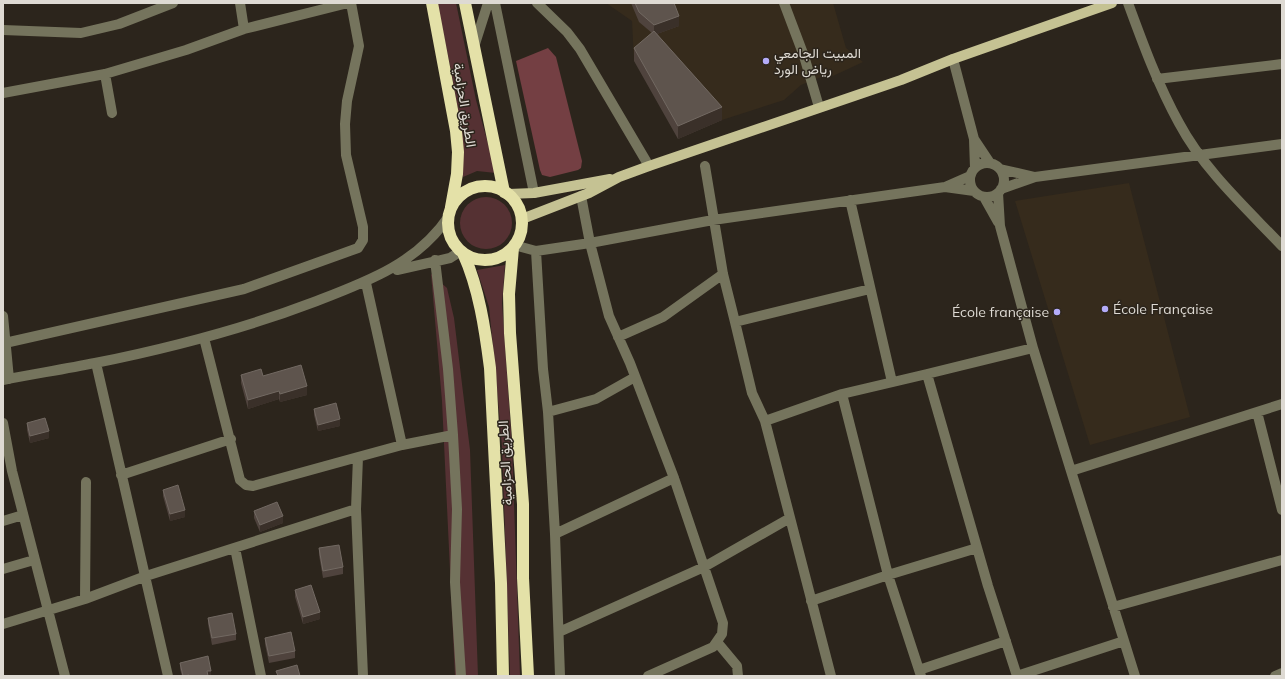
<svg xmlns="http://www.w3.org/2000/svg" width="1285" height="679" font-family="Mulish,Vazirmatn,sans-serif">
	<rect width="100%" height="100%" fill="#2c251c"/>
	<path fill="#362b1c" d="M606,3H833L846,48L863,62L833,76L829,74L801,85L784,100L722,120L634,61L632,21Z
		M1129,183L1190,417L1090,445L1015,201Z"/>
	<path fill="#553133" d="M437,3H456L476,100L496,173L477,171L463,177C463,117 449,61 437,3Z
		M460 223a26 26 0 1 1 52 0a26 26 0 1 1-52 0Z
		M505,265L502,303L512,446L520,676H510L502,446L495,366L489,307L477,270Z
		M431,274L447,288L454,318L470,450L478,676H455L442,401Z"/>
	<path fill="#743f43" d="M548,48L556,57L582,161L581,168L578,170L550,177L542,175L540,170L516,61Z"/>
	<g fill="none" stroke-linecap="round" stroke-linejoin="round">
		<path stroke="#75745d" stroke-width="10" d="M240,3L244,29L348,3
			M495,3L534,193
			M537,3L567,32L580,49L649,166
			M784,3L804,56L819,107
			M1128,3C1143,44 1158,85 1179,123C1204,170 1246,208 1282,246
			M3,30L81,33L119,24L173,3
			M474,47L488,3
			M953,59L974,139L975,168
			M105,74L112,113
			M1157,79L1282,64
			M3,93L105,74L186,50L244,29
			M974,139L990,163
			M970 180a17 17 0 1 1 34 0a17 17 0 1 1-34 0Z
			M705,166L723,274L735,322L752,393L765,421
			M1000,169L1035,177
			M945,187L970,176
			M1001,189L1035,177L1282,144
			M998,193L1000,226L1033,348
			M581,196L590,243L609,316L630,363L674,478L723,623L722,634L713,647L648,676
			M984,197L998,222
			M850,200L892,382
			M514,245L536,251L590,243L713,220L945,187L974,191
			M536,251L543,369L548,412L555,534L560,676
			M435,260L448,369L453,435L457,509L455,582L461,676
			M397,270L450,258L461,251
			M366,283L402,445
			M3,316L9,379
			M735,322L870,289
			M618,337L663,317L723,274
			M204,338L240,480L246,485L253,486L358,457
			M5,343L244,289L358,248L363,240V227L346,155L345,124L347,101L359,46L351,3
			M96,363L168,676
			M3,380C34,374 65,369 95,363C170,348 243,329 314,302C366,282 417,264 449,216
			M548,412L596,399L635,377
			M1257,412L1282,510
			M3,423L12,471L65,676
			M121,475L231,439
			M3,521L23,515
			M555,534L674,478
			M235,548L261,676
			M3,569L34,560
			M85,599L86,482
			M811,601L888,575L977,548
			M1113,607L1282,560
			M3,624L85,599L146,576L356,509
			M559,632L704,567L790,518
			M717,642L737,666L738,676
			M919,670L1006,641
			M363,676L356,509L358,457L402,445L453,435
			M831,676L765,421L842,394
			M921,676L888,575L842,394L927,374
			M1017,676L988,586L927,374L1033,348L1071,471
			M1017,676L1124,641
			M1135,676L1071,471L1282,404
			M1275,676L1282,673"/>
		<path stroke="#c5c293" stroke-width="10" d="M506,194L534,193L610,179
			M522,219L589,193L619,177L649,166L901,80L953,59L1112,3"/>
		<path stroke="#e4e1a8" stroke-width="12" d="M432,3L456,131L458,152L457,174L451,207
			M465,3L504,192
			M448 223a37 37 0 1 1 74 0a37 37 0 1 1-74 0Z
			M513,248L509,294L510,333L523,504V578L528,676
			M463,253C479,288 485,329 490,368L501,583L503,676"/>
	</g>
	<path fill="#4f433d" d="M631,3H674L679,26L657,34L722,120L678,139L634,61V48L652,33L639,22Z
		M241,375L263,376L307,395L280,402L279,399L248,409L241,383Z
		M314,409L340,426L318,431L314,415Z
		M27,423L49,438L30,443L27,430Z
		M163,490L185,517L170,521L163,496Z
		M254,511L283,523L260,532L254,518Z
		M319,548L343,567V574L323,578L319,555Z
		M295,590L320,619L303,624L295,597Z
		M208,618L236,634V640L212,645L208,624Z
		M265,638L295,651V658L269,663L265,644Z
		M180,663L211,676H182L180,669Z"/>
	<path fill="#3a3029" d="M679,16V26L654,35V25Z
		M722,107V120L678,139V126Z
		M307,386V395L280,402V394Z
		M279,391V399L248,409V400Z
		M340,419V426L318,431V425Z
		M49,431V438L30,443V436Z
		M185,510V517L170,521V514Z
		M283,516V523L260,532V525Z
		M320,612V619L303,624V617Z
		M207,671H211V676H207Z"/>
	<path fill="#5e544d" stroke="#726962" d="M635,3H674L679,16L654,25L639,12Z
		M654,31L722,107L678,126L634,48Z
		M301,365L307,386L280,394L279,391L248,400L241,375L261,369L263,376Z
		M336,403L340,419L318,425L314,409Z
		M45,418L49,431L30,436L27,423Z
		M178,485L185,510L170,514L163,490Z
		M277,502L283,516L260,525L254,511Z
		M339,545L343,567L323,571L319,548Z
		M311,585L320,612L303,617L295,590Z
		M232,613L236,634L212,638L208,618Z
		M291,632L295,651L269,656L265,638Z
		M208,656L211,671H207L208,676H189V675L183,676L180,663Z
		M297,665L300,676H278L276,671Z"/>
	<g fill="#b4acf9" stroke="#2c251c" stroke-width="1.5">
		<circle cx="766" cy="61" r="4"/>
		<circle cx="1105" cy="309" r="4"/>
		<circle cx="1057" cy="312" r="4"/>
	</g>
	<g text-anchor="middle" stroke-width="3" stroke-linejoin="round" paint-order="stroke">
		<g font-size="14" fill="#dedad3" stroke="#2c251c" text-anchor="start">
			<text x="774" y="58">المبيت الجامعي<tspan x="774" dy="16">رياض الورد</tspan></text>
			<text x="1113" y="314">École Française</text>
			<text x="1049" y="317" text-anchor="end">École française</text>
		</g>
		<g font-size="14" fill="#dedad3" stroke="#2c251c">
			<text transform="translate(465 105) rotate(81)" y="5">الطريق الحزامية</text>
			<text transform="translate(505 463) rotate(-93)" y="5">الطريق الحزامية</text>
		</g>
	</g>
	<rect width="1285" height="679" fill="none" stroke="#dedad3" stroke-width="8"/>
</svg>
